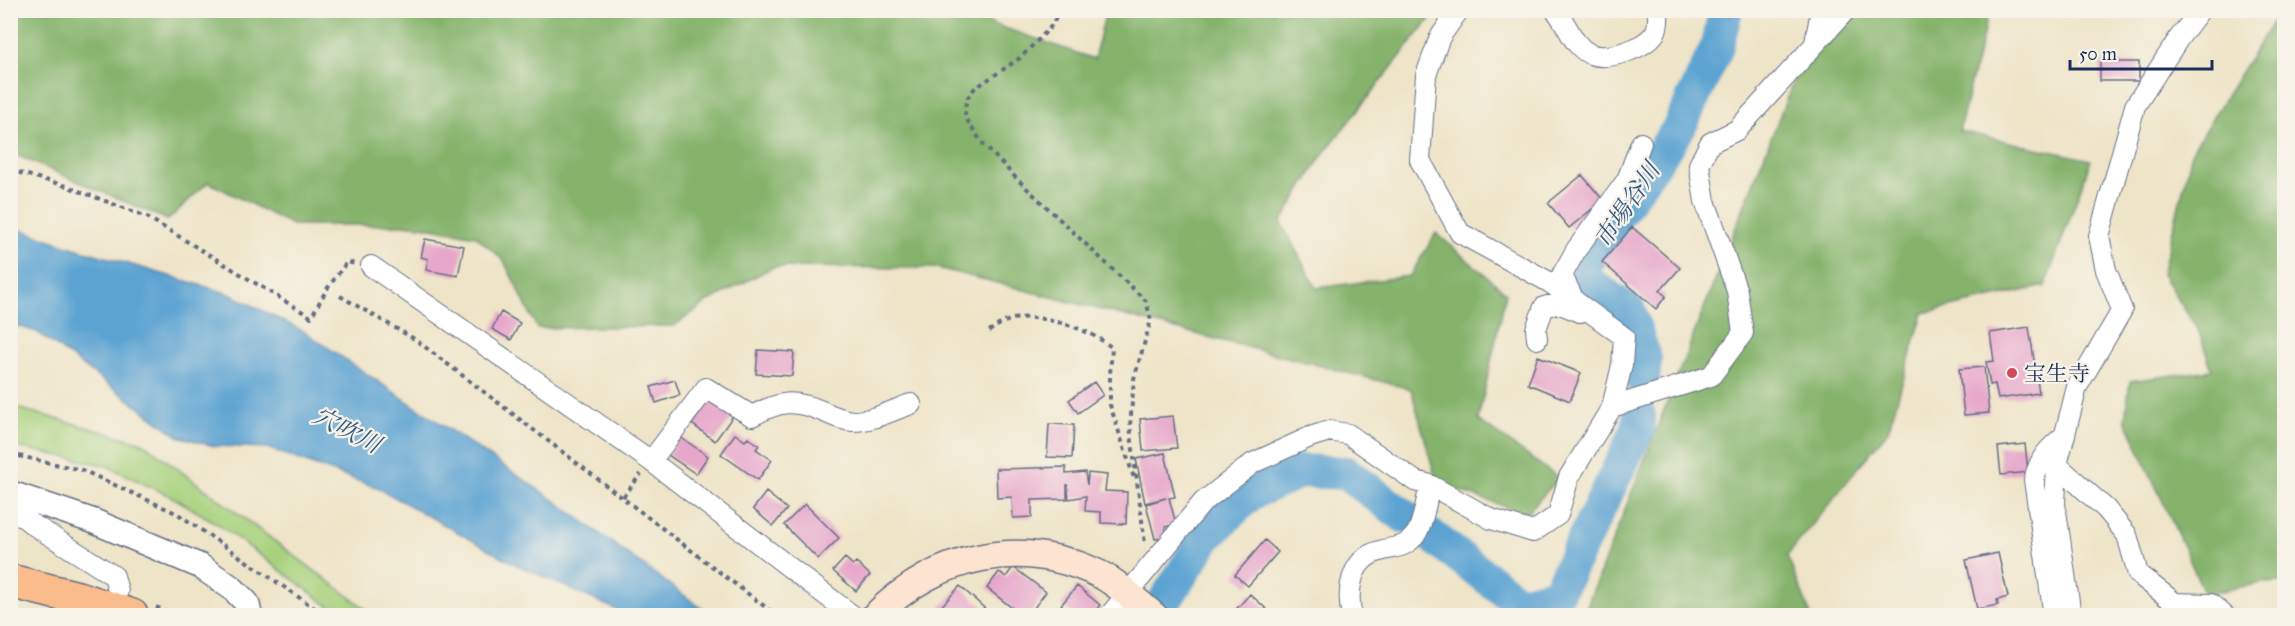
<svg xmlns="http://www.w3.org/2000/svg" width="2295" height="626" font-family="'IM FELL Great Primer','Noto Serif JP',serif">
	<rect width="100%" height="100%" fill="#f7f3e8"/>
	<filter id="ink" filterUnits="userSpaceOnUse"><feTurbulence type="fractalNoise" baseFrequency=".0167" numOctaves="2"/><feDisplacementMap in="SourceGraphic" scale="12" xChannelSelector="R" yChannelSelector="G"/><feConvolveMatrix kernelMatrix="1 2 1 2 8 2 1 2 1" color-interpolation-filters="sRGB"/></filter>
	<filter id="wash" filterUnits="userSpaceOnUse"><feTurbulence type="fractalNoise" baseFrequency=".008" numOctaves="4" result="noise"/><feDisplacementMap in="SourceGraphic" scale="24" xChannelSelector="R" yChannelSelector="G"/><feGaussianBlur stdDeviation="1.35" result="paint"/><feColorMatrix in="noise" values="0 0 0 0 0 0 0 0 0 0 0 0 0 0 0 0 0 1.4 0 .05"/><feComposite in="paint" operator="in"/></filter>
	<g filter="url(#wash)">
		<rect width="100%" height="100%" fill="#eee4c7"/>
		<path fill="#a7d17d" stroke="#61806e" stroke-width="1.5" d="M10,406L143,443L374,615H341L219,525L176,499L105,465L11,446Z"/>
		<path fill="#85b36c" stroke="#507165" stroke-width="1.5" d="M953,10L1094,59L1106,11H1408L1430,19L1323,154L1281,222L1316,288L1410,276L1436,233L1506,293L1478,420L1559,478L1526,514L1437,483L1411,389L938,268L773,267L709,301L674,326L537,328L504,261L476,236L415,225H292L208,182L168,220L11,153L10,11Z
			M2280,10L2284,11V582L2262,583L2205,594L2125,419L2130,381L2212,370L2199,332L2162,274L2193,149Z
			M1821,11H1989L1959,131L2091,160L2045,286L1923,313L1888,431L1787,556L1811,615L1583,616Z"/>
		<path fill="#5ba3d2" stroke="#3b6998" stroke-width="1.5" d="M11,226L68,246L230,294L303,331L554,500L711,615H628L513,563L378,488L267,448L214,446L178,436L37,332L11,324Z"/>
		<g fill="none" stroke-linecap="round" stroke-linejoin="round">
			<path stroke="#5ba3d2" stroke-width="34" d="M1643,380L1645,359L1629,311L1579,276L1607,230L1679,128L1716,49L1726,10
				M1433,537L1520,603L1557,594L1638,429L1639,416
				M1155,616L1205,538L1250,494L1302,471L1346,473L1404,516"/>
		</g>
		<g id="blocks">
			<path fill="#e7a7cb" d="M2100,62H2139V81H2100Z
				M1582,175L1603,200L1569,228L1548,203Z
				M1632,227L1680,268L1660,291L1666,296L1656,309L1602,262Z
				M425,239L464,246L458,276L426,270L428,259L421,257Z
				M501,312L520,323L511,340L492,329Z
				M2029,327L2039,393L1998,399L1995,384L1990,385L1986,362L1994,361L1990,333Z
				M758,350L794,352L792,376L756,374Z
				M1538,356L1581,373L1570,401L1528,384Z
				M1984,367L1989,413L1964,415L1959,369Z
				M675,380L680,395L656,403L651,387Z
				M1094,382L1103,395L1078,413L1069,400Z
				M710,399L733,416L715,441L692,424Z
				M1173,416L1177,448L1143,451L1140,419Z
				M1049,424L1074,425L1072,458L1047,457Z
				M735,434L745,441L748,438L759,445L756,449L772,460L758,480L721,454Z
				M680,437L708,456L696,474L668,455Z
				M2025,444L2028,472L2001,475L1998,447Z
				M1165,453L1175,497L1169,498L1176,524L1165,527L1167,536L1155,539L1146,504L1166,498L1145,503L1136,459Z
				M1066,467V474L1085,472L1087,485L1088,473L1107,475L1105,491L1127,492L1126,524L1101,523V512L1085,511L1086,496L1069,499L1067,484V499L1032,500V517L1013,518L1012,497L997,498L996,469Z
				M766,492L787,509L773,526L753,509Z
				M805,504L839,538L818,559L784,525Z
				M1265,540L1278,552L1248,586L1235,575Z
				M1998,553L2008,597L1997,600L1998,605L1977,609L1966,560Z
				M845,558L853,565L856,562L870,575L856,591L833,571Z
				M1013,567L1046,592L1028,616H1006L1012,608L987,588L999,572L1006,577Z
				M960,586L993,616H942L937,611Z
				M1077,586L1100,605L1091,616H1075L1061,605Z
				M1250,594L1274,616H1230Z"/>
		</g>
	</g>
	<g filter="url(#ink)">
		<use href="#blocks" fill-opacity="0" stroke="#656e83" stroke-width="1.5"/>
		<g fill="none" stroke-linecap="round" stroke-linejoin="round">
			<defs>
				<path id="minor" d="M1555,10C1568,23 1572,46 1590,54C1608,61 1644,49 1655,33C1659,26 1658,18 1658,10
					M1815,43L1821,10
					M371,266L651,461L853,616
					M1573,298L1562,275L1576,250L1627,180L1641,143
					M1537,339L1536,329L1544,307L1558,303L1580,312
					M1612,407L1711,376L1743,333L1737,291L1705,201L1699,165L1710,143L1737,130L1846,10
					M651,461L706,388L752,416C780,401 793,399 822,411C833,416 842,420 853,421C873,421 893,410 911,404
					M2057,465L2106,509L2127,535L2138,574L2175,603L2211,604L2225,616
					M10,506L32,524L114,576L118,591
					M1109,616L1203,502L1253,463L1310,437L1329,431L1348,434L1415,481L1430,485L1491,519L1533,532L1558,515L1569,477L1612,407L1622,365L1624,337L1549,282L1460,233L1420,160L1426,75L1440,37L1459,10
					M1352,616C1346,591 1351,558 1380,551C1396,546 1405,549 1416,534C1423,524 1427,497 1430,485
					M2054,616L2034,480C2040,457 2047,450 2065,435
					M2071,616L2055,504L2057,465L2077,387L2122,310L2106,270L2099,236L2135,106L2179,38L2200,10"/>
				<path id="tertiary" d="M10,493L93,521L200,566L232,588L247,603L250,616"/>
				<path id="secondary" d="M875,616C936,555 1020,536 1099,574C1118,583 1137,602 1154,616"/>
				<path id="trunk" d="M10,581L78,598L132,616"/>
			</defs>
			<use href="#minor" stroke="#656e83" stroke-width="22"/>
			<use href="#tertiary" stroke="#656e83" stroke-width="27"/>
			<use href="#secondary" stroke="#656e83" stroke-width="30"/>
			<use href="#trunk" stroke="#656e83" stroke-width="36"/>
			<path stroke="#656e83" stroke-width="4" stroke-dasharray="4.5 4.5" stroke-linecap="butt" d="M1061,10L1049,29L1020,58L974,89L966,100L965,117L983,144L1017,179L1146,301L1151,320L1134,379L1130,426L1145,544
				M10,170L66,186L147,217L311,317L327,289L347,262L356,264
				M340,296L416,340L777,616
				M989,331C998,325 1008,319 1019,318C1046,315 1093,330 1112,348L1110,374V405L1135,481
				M10,454L82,470L178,514L326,616
				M623,497L641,474
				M156,607L175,616"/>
			<use href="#minor" stroke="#fff" stroke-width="20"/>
			<use href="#tertiary" stroke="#fff" stroke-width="24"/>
			<use href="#secondary" stroke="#fde4d1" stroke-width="27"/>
			<use href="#trunk" stroke="#fabc8b" stroke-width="33"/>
		</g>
	</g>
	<circle fill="#d1495b" stroke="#f7f3e8" stroke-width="2" cx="2012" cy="373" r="6"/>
	<g text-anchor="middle" stroke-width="4.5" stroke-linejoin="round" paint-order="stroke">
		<g font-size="22" fill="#1b2f5e" stroke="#f7f3e8" text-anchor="start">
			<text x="2024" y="381">宝生寺</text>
		</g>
		<g font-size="24" font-style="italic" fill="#315887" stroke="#f7f3e8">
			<text transform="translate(1627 205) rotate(-56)" y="8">市場谷川</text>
			<text transform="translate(347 430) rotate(27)" y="8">穴吹川</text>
		</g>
	</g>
	<rect width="2295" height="626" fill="none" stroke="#f7f3e8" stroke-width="36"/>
	<path d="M2070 60v9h142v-9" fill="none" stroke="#1b2f5e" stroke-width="3"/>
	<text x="2079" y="60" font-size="18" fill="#1b2f5e" stroke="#f7f3e8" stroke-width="4.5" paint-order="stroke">50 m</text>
</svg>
